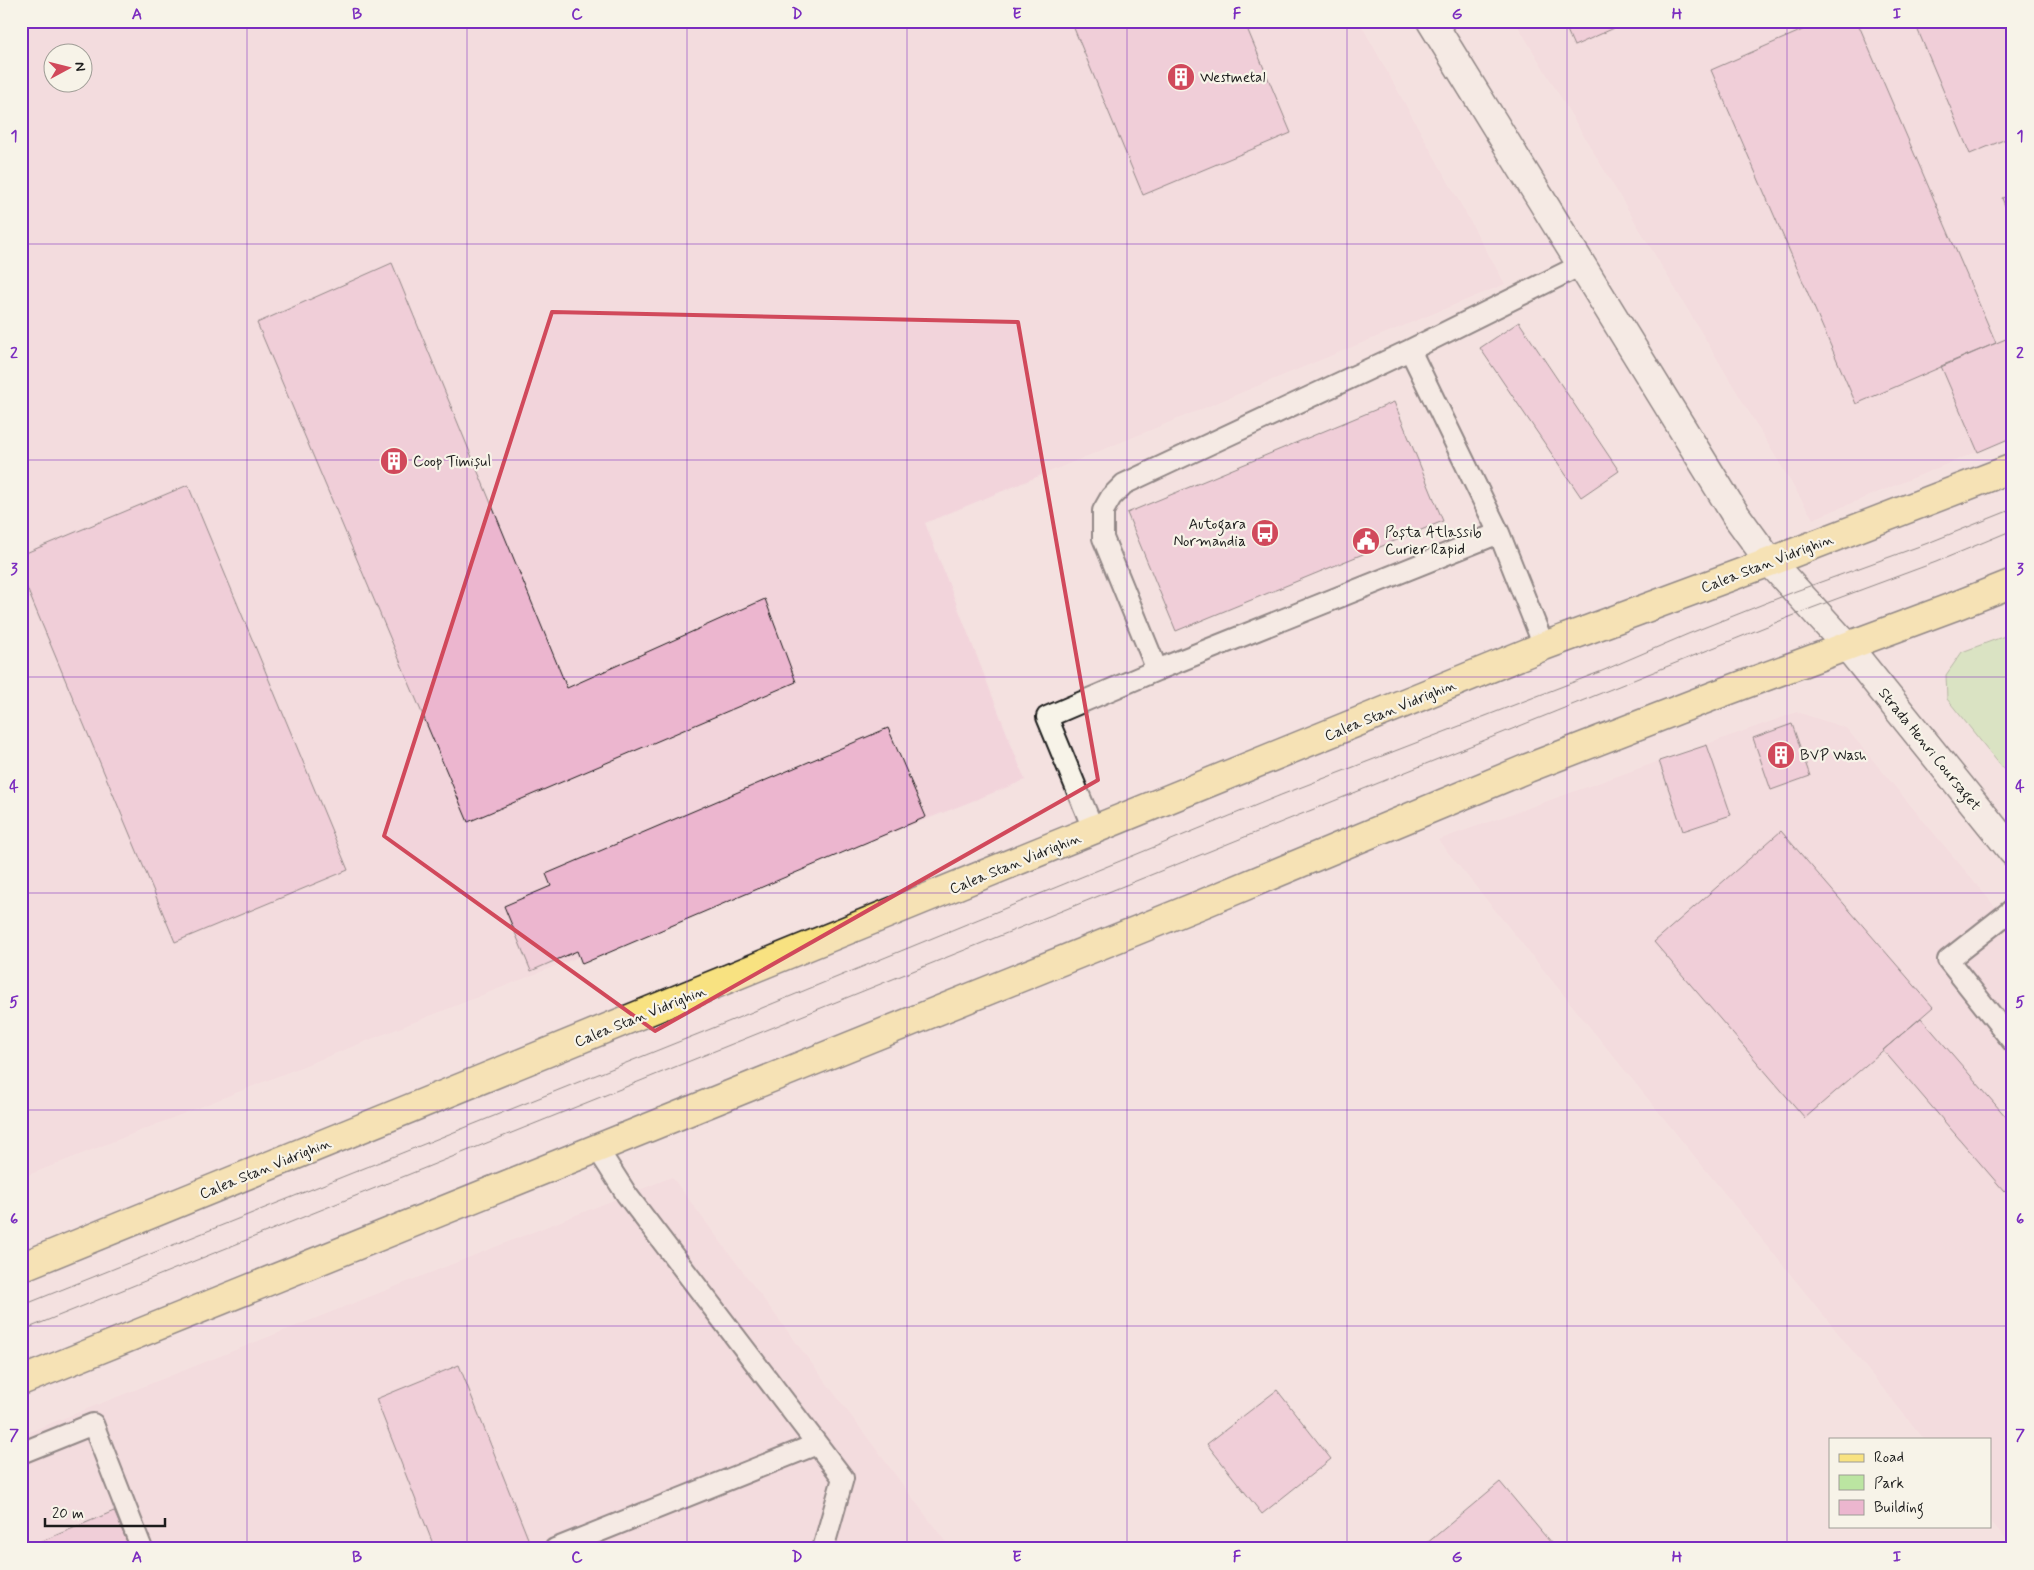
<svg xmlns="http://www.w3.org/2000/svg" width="2034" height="1570" font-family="Mynerve,sans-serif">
	<rect width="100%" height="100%" fill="#f4e1e0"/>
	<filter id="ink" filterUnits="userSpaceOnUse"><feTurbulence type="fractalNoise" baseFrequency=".02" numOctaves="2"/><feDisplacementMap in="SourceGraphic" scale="10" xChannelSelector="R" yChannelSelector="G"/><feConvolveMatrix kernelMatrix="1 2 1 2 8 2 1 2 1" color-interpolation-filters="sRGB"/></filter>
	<g filter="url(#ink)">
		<path fill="#f2d4db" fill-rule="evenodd" d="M21,21H1359L1505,284L925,523L1025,780L21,1178ZM52,52H82V82H52Z
			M1515,21H2013V437L1813,519Z
			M1797,712L1846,728L2013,928V1548L1990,1520V1439H1924L1438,840Z
			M672,1177L951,1549H21V1435Z"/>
		<path fill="#bbe5a1" stroke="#6c805e" d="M2013,633V781L1947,699L1946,675L1962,652Z"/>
		<path fill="#ecb6cf" stroke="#1c1c1c" d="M1071,21H1244L1291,133L1143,195Z
			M1563,21H1630L1574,46Z
			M1823,21H1857L1996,343L1856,404L1711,70Z
			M1914,21H2013V136L1970,154Z
			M2013,194V226L2002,198Z
			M392,263L567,688L765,599L796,682L468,822L257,323Z
			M1519,322L1619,471L1581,497L1480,348Z
			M2013,336V437L1978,452L1941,366Z
			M1394,402L1443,521L1176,631L1127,513Z
			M188,485L348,870L175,942L21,574V555Z
			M1792,724L1810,776L1771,790L1753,738Z
			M888,728L926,817L582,964L577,951L531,971L504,906L551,886L546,874Z
			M1707,745L1731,815L1683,831L1659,761Z
			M1781,831L1933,1007L1805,1118L1654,942Z
			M1921,1018L2013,1125V1183L2004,1191L1883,1050Z
			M459,1365L529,1541L509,1549H435L376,1399Z
			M1277,1390L1331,1459L1262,1514L1207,1444Z
			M1500,1482L1556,1549H1420Z
			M114,1511L130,1549H23Z"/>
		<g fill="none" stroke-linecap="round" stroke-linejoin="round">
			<defs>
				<path id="lane" d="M1410,350L1499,533L1544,646
					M1499,533L1157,670L1103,538V511L1111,497L1124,484L1410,350L1581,265
					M1094,831L1047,717L1157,670
					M2013,909L1948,960L2013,1042
					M597,1148L627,1195L843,1478L823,1549
					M21,1453L93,1424L142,1549
					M555,1549L817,1444"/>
				<path id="secondary" d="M1431,21L1735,514L1770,562L1847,646L2013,852"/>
				<path id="primary" d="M21,1267L1544,646L1770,562L2013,468
					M21,1381L1202,904L1528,768L1716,695L1955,606L2013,583"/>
			</defs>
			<use href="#lane" stroke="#1c1c1c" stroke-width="24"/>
			<use href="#secondary" stroke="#1c1c1c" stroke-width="31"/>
			<use href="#primary" stroke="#1c1c1c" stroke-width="31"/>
			<use href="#lane" stroke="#f7f3e8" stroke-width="20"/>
			<use href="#secondary" stroke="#f7f3e8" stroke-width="28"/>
			<use href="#primary" stroke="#f8e281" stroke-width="28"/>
			<path stroke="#1c1c1c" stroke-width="1" d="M21,1306L723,1024L1281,795L1602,671L1688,634L1796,591L1928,543L2013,509
				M21,1331L1812,608L1936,562L2013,530"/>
		</g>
	</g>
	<path d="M0 0H2034V1570H0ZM552,312L1018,322L1098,780L655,1031L384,836Z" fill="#f4e1e0" fill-opacity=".55" fill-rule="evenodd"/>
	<path fill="none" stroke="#d1495b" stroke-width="4" stroke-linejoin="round" d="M552,312L1018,322L1098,780L655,1031L384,836Z"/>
	<path fill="none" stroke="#7b2cbf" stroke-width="1" stroke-opacity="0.55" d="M247,21V1549M467,21V1549M687,21V1549M907,21V1549M1127,21V1549M1347,21V1549M1567,21V1549M1787,21V1549M21,244H2013M21,460H2013M21,677H2013M21,893H2013M21,1110H2013M21,1326H2013"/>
	<defs>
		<symbol id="building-disc" viewBox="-11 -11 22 22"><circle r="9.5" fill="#d1495b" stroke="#f7f3e8"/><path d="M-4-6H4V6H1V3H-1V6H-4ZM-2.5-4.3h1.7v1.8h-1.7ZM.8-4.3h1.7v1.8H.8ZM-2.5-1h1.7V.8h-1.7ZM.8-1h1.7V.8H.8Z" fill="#fff"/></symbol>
		<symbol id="bus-disc" viewBox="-11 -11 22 22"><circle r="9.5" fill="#d1495b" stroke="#f7f3e8"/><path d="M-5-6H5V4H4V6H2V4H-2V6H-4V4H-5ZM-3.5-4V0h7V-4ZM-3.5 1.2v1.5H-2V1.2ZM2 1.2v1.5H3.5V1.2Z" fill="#fff"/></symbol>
		<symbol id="civic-disc" viewBox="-11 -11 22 22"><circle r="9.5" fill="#d1495b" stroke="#f7f3e8"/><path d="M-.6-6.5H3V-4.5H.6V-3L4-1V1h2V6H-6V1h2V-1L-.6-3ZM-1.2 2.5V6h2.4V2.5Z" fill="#fff"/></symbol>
	</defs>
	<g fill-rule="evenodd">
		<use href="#building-disc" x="1165" y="61" width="32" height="32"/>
		<use href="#building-disc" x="378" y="445" width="32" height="32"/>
		<use href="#bus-disc" x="1249" y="517" width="32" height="32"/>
		<use href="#civic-disc" x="1350" y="525" width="32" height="32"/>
		<use href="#building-disc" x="1765" y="739" width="32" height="32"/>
	</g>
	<g text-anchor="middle" stroke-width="4.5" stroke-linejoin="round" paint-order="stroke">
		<g font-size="15" fill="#1c1c1c" stroke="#f7f3e8" text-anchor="start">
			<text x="1200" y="82">Westmetal</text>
			<text x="413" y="466">Coop Timișul</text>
			<text x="1246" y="529" text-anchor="end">Autogara<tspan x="1246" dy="17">Normandia</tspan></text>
			<text x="1385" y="537">Poșta Atlassib<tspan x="1385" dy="17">Curier Rapid</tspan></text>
			<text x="1800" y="760">BVP Wash</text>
		</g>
		<g font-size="15" fill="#1c1c1c" stroke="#f7f3e8">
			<text transform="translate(1767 563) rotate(-21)" y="5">Calea Stan Vidrighin</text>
			<text transform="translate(1390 710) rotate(-22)" y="5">Calea Stan Vidrighin</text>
			<text transform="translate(1930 749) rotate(51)" y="5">Strada Henri Coursaget</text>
			<text transform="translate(1015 863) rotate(-22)" y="5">Calea Stan Vidrighin</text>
			<text transform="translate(640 1016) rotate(-22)" y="5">Calea Stan Vidrighin</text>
			<text transform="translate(265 1168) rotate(-22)" y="5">Calea Stan Vidrighin</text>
		</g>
	</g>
	<rect width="2034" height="1570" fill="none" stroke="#f7f3e8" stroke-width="55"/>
	<rect x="1829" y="1438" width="162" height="90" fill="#f7f3e8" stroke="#9f9d96"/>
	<rect x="1839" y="1454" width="25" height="8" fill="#f8e281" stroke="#9f9d96"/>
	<text x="1874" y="1462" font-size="15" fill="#1c1c1c">Road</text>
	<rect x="1839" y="1475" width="25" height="15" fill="#bbe5a1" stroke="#9f9d96"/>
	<text x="1874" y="1488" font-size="15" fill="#1c1c1c">Park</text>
	<rect x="1839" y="1500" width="25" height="15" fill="#ecb6cf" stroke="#9f9d96"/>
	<text x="1874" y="1512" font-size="15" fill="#1c1c1c">Building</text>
	<g transform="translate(68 68) rotate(83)"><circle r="24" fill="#f7f3e8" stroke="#9f9d96"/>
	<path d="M0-4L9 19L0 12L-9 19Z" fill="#d1495b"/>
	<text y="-8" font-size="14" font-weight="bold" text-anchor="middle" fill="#1c1c1c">N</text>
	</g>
	<path d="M45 1518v8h120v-8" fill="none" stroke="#1c1c1c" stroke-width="2.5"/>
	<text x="52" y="1518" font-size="15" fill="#1c1c1c" stroke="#f7f3e8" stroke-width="4" paint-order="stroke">20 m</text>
	<rect x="28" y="28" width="1978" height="1514" fill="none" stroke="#7b2cbf" stroke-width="2"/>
	<g font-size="16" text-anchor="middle" font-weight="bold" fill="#7b2cbf">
		<text x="137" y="19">A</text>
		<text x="357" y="19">B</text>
		<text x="577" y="19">C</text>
		<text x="797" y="19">D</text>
		<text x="1017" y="19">E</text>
		<text x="1237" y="19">F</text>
		<text x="1457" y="19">G</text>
		<text x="1677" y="19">H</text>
		<text x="1897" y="19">I</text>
		<text x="14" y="141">1</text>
		<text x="2020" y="141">1</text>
		<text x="14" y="358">2</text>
		<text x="2020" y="358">2</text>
		<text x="14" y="574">3</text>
		<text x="2020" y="574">3</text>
		<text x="14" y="791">4</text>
		<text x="2020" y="791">4</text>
		<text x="14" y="1007">5</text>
		<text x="2020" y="1007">5</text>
		<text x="14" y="1224">6</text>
		<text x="2020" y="1224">6</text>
		<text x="14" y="1440">7</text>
		<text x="2020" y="1440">7</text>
		<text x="137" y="1562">A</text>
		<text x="357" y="1562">B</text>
		<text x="577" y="1562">C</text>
		<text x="797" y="1562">D</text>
		<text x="1017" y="1562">E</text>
		<text x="1237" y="1562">F</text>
		<text x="1457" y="1562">G</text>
		<text x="1677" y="1562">H</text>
		<text x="1897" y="1562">I</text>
	</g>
</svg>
